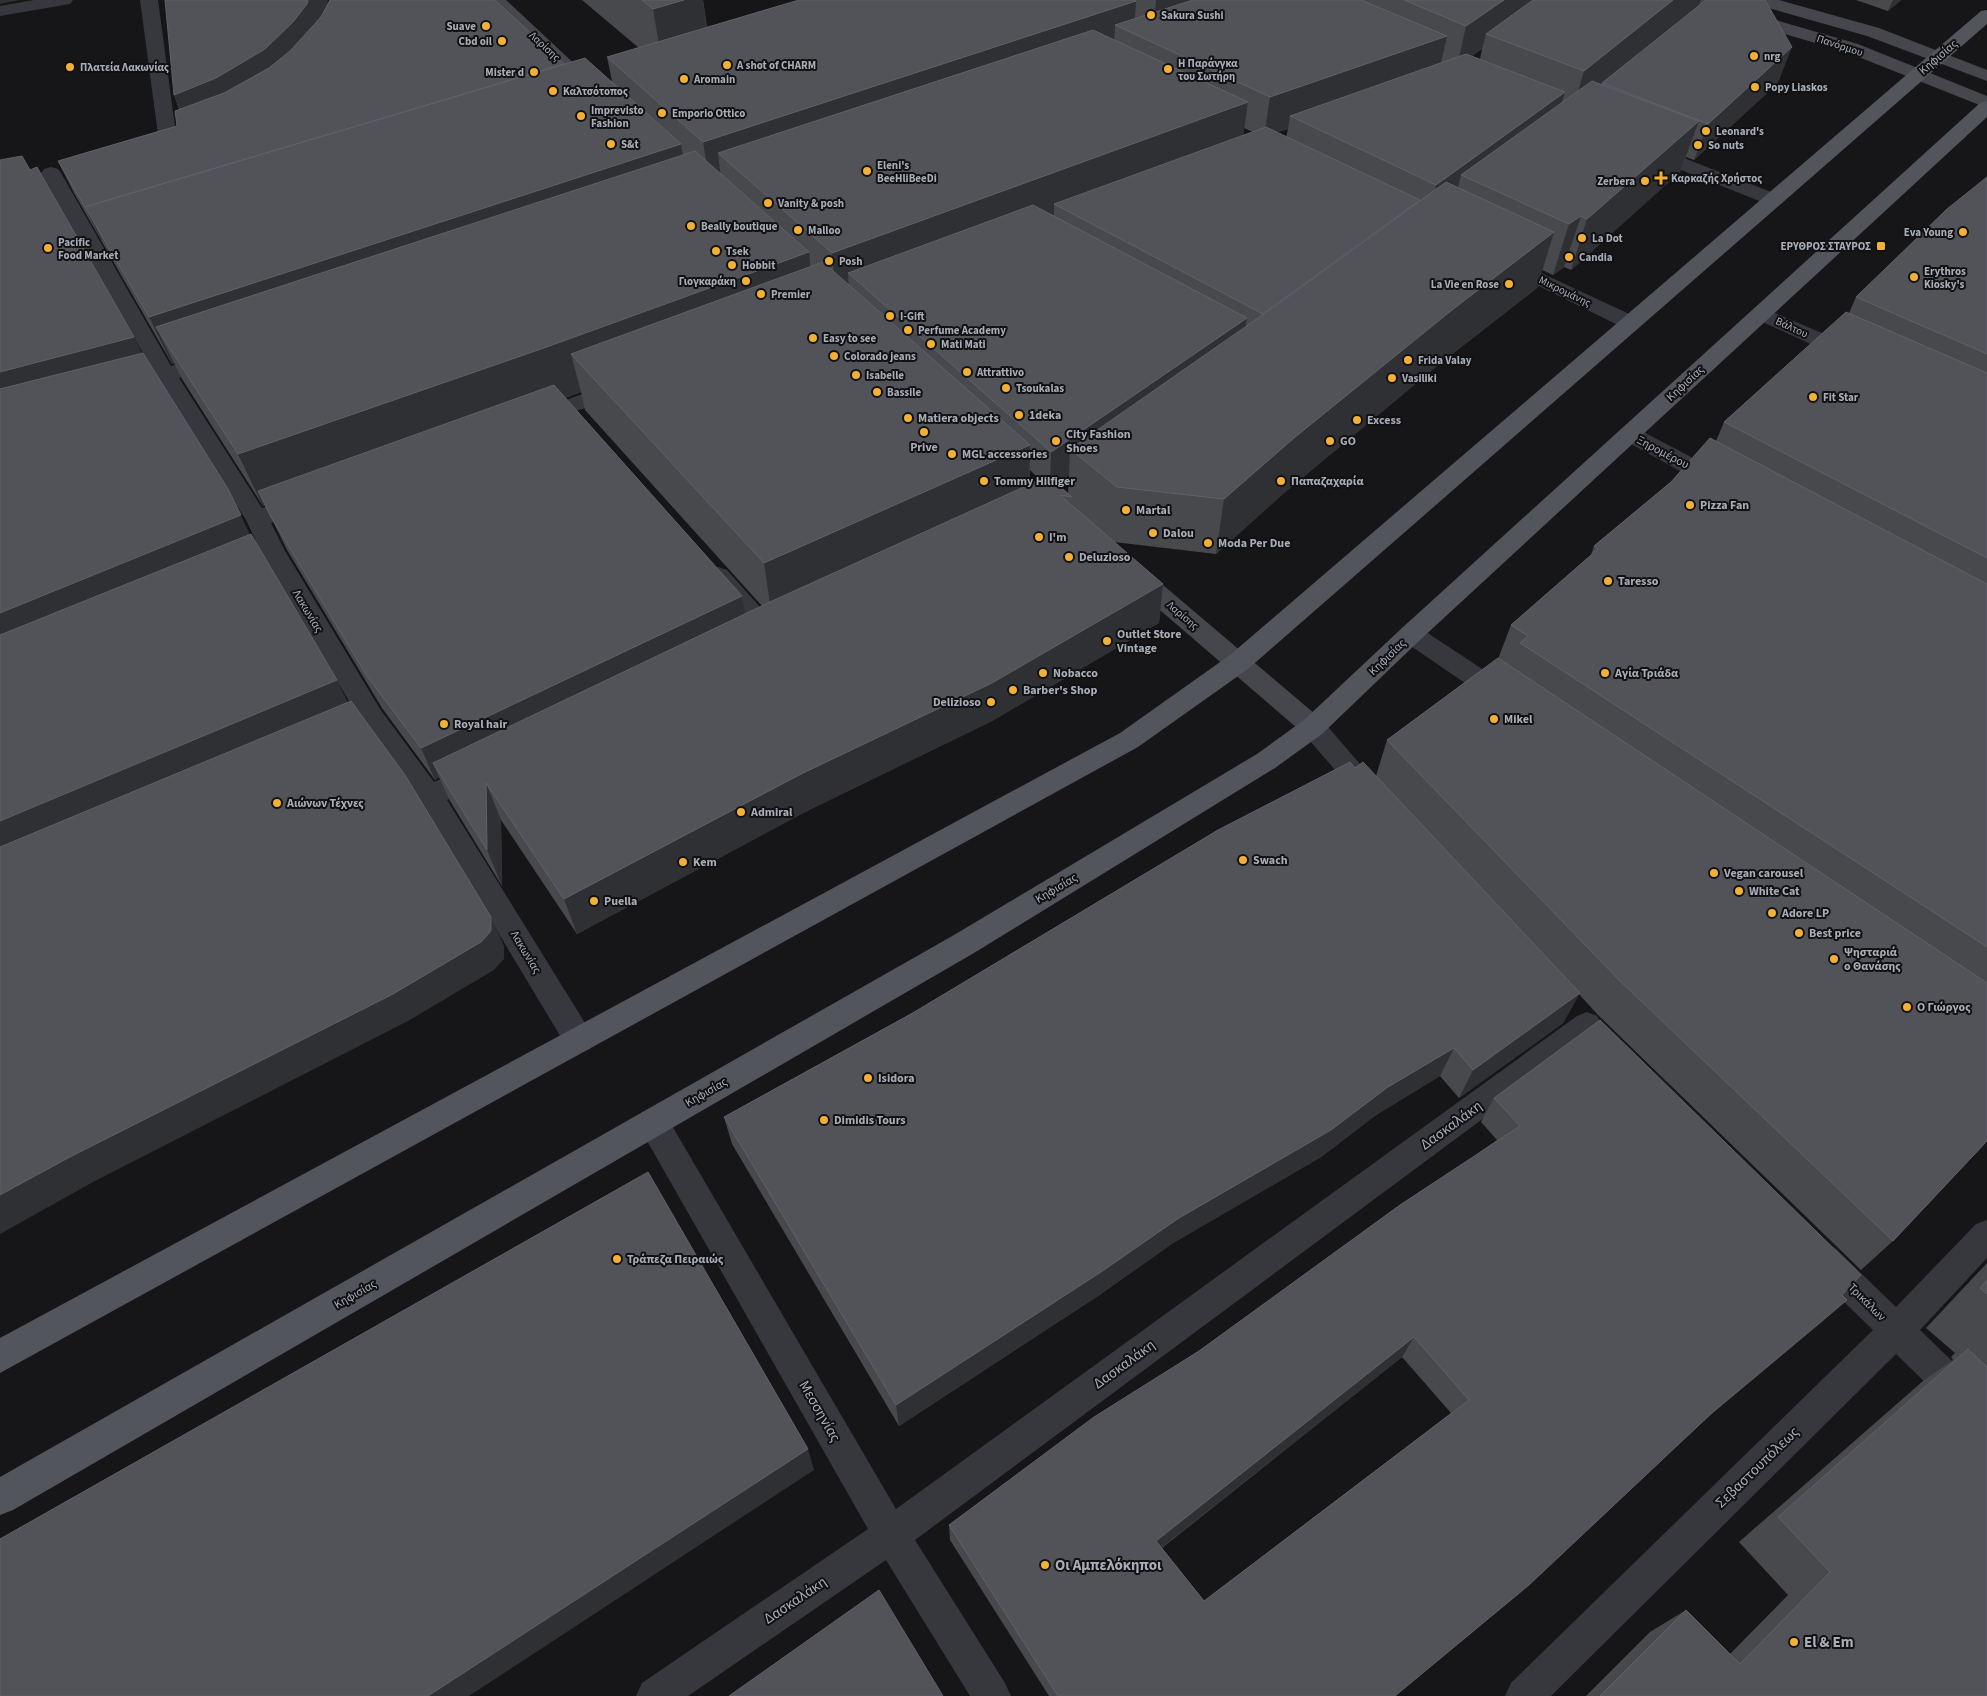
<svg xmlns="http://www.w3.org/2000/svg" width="1987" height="1696" font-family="'Source Sans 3',sans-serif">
	<rect width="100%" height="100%" fill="#161618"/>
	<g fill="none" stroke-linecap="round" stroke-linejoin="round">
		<path fill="#37383d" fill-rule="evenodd" d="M34,0H73L70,4L64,5L0,16V6Z
			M140,0H158L177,142L175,146L168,148L161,146L159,142Z
			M1648,144L1781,196L1784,200L1781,204L1774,206L1767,204L1641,154L1639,150L1641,146Z
			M51,167L58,169L61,173L171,366L213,352L221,354L224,359L221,364L179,378L262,508L304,494L312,496L316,502L312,508L271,523L285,551L380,709L434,782L479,762L488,765L492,772L488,779L447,800L590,1031L594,1040L590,1049L579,1053L568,1049L421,804L362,723L261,552L246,520L160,383L122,393L114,391L111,386L114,381L153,371L41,173L44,169Z
			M1507,257L1638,318L1642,323L1638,328L1631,330L1624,328L1500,267L1497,263L1500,259Z
			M1761,307L1859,349L1862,354L1859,359L1851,361L1843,359L1754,318L1751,313L1754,308Z
			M619,381L627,383L630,388L627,393L537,425L529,423L526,418L529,413Z
			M1630,427L1638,429L1727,476L1731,482L1727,488L1719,490L1711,488L1622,439L1619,434L1622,429Z
			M718,567L727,570L777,626L780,632L777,638L768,641L759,638L709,582L706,576L709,570Z
			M1411,625L1420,628L1514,690L1518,697L1514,704L1505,707L1496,704L1402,640L1399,634L1402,628Z
			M1313,717L1322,720L1379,786L1383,793L1379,800L1370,804L1361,800L1304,734L1300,727L1304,720Z
			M1587,1012L1597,1016L1602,1025L1597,1034L915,1540L1005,1683L1011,1696H970L886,1560L688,1696H636L642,1683L868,1529L642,1132L638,1122L642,1112L653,1108L664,1112L896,1509L1577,1016Z
			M1987,1220V1258L1920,1330L1987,1395V1436L1975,1431L1896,1354L1551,1696H1505L1511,1683L1873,1330L1811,1270L1807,1259L1811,1248L1823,1243L1835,1248L1896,1307L1976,1224Z"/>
		<path fill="#45474d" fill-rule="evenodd" d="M487,0H506L597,85L600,89L597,93L591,94L585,93Z
			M1680,0H1707L1858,44L1987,96V108L1846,52L1683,4Z
			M1751,0H1779L1879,28L1987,70V81L1867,36L1754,4Z
			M1134,565L1143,568L1322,720L1326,727L1322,734L1313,737L1304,734L1125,580L1122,574L1125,568Z"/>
		<path fill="#53555c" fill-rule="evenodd" d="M1987,10V24L1248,669L1138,747L0,1373V1338L1120,733L1230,655L1981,11Z
			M1987,101V117L1420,640L1322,734L1275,768L974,953L13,1510L0,1515V1477L954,935L1257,754L1304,720L1402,628L1980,103Z"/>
	</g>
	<path fill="#47494d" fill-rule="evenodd" d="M582,0H703L707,27L799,0H1701L1699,6L1778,83L1694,160L1686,157L1680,172L1571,270L1564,267L1553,275L1542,270L1537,288L1437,366L1284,493L1216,554L1114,542L1163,584L1159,623L992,721L805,812L577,934L501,820L502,886L450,801L439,777L435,780L382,708L287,550L265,505L263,506L182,379L174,363L172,364L74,193L58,161L177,126L179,109L174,95L328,4L564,64L612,81L607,57L639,48ZM1482,49L1480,59L1472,56L1476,53ZM1244,128L1253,132L1243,135ZM1288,129L1286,137L1277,132ZM581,392L585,410L762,606L745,613L742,596L565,398ZM1030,470L1040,480L1029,485ZM1069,475L1068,493L1057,484Z
		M1856,0H1901L1888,11Z
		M1987,177V1141L1893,1241L1861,1270L1598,1015L1579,994L1563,1023L1459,1098L1440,1076L1376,1115L1321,1157L1173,1243L1098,1296L899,1426L732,1144L724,1117L1355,768L1376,776L1387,740L1498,659L1511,625L1591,555L1594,546L1671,482L1716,441L1724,422L1849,313L1856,297Z
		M1494,1098L1842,1295L1823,1321L1708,1417L1395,1696H1049L950,1540L949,1525L1199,1351L1497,1140L1481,1122ZM1402,1357L1451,1413L1204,1601L1162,1548Z
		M1987,1263V1696H1586L1650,1632L1686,1610L1730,1654L1788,1595L1739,1542L1923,1381L1953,1360L1951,1357L1955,1353L1926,1328Z"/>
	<path fill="#2f3033" d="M0,0H20L0,4Z
		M308,0H328L326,15L317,35L187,127L174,95Z
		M684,0H703L710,53L663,68L653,9Z
		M1156,0H1264L1153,35Z
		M1504,0H1551L1486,34L1482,49L1457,67L1466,26Z
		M1673,0H1701L1697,10L1602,83L1600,89L1572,112L1584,71Z
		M1893,0H1901L1888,11Z
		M1136,1L1134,33L1115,25L1114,48L718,153L721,179L710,183L703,142Z
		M1447,36L1438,76L1290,116L1288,129L1264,137L1270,97Z
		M1792,47L1778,83L1694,160L1708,124Z
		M1565,92L1556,122L1461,175L1456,196L1429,216L1436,185Z
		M1248,102L1242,145L1054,204V215L863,287L848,273L849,292L836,296L832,253Z
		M1699,121L1680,172L1571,270L1587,219Z
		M681,144L689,190L156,327L174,363L172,364L149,317Z
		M1420,200L1259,342L1263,314Z
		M85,207H86L102,240H101Z
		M1581,216L1564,267L1553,275L1569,224Z
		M1554,232L1537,288L1437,366L1284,493L1216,554L1224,499L1294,438L1452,310Z
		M809,252L814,305L571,354L581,392L263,506L238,454Z
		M1247,318L1241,354L1070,449L1069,475L1050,488L1051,452Z
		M134,337L150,370L0,409V372Z
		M1030,445L1029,500L772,618L764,563Z
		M228,489L256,547L0,653V613Z
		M1163,584L1159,623L992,721L805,812L577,934L564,899Z
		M742,596L748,628L433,763L439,777L435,780L421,748Z
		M337,680L352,711L0,861V821Z
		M486,783L501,820L502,886L487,850Z
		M491,917L504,946V959L494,970L408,1021L93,1182L0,1234V1195Z
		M1580,993L1563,1023L1459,1098L1473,1070Z
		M1454,1048L1440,1076L1376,1115L1321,1157L1173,1243L1098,1296L899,1426L896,1405L1179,1218L1388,1087Z
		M1847,1300L1823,1321L1693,1429L1714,1411Z
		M1414,1337L1402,1357L1151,1556L1156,1541Z
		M808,1449L814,1470L469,1696H428Z"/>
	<path fill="#525359" stroke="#5f6168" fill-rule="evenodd" d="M165,0H308L307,4L293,22L265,49L216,78L174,95Z
		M330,0H495L564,64L85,207L58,161L177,126L175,111L224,93L269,68L290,51L321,17Z
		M642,0H684L653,9Z
		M799,0H1135L1136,1L703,142L607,57Z
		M1193,0H1361L1447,36L1270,97L1115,25Z
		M1404,0H1504L1466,26Z
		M1533,0H1673L1584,71L1486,34Z
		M1706,0H1765L1792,47L1708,124L1602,83Z
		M1093,30L1248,102L832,253L718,153Z
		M1466,54L1565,92L1436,185L1290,116Z
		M585,58L681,144L149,317L85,207Z
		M1592,81L1699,121L1587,219L1581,216L1569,224L1461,175Z
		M1266,127L1420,200L1263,314L1054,204Z
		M695,151L809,252L544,348L238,454L156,327Z
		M22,156L30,170L37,167L134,337L0,372V160Z
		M1987,177V354L1856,297L1947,209Z
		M1446,182L1554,232L1452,310L1294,438L1224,499L1117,487L1070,449L1278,304Z
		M1033,205L1247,318L1051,452L848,273Z
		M823,262L1030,445L764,563L571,354Z
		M1846,312L1987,373V558L1724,422Z
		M143,353L228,489L241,515L0,613V389Z
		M554,385L742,596L421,748L367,676L271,517L258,491Z
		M1710,438L1987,584V947L1520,643L1528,636L1511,625L1598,549L1594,546L1671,482Z
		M1048,476L1072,497L1060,495L1163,584L992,683L799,775L564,899L486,783L487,850L433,763L772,601Z
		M251,534L337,680L0,821V635Z
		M1498,658L1987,983V1141L1893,1241L1619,980L1387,740Z
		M351,701L405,775L491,917V931L481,942L393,994L68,1158L0,1195V847Z
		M1350,762L1355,768L1363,762L1580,993L1473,1070L1454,1048L1388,1087L1331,1130L1179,1218L1101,1272L896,1405L724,1117L911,1014L1218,830Z
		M1600,1020L1861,1275L1842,1295L1847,1300L1714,1411L1529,1585L1395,1696H1058L949,1525L1094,1417L1199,1351L1400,1205L1520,1126L1494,1098ZM1414,1337L1469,1400L1204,1601L1156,1541Z
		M648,1172L808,1449L428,1696H0V1539Z
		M1987,1280V1294L1980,1288Z
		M1968,1349L1987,1367V1696H1600L1686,1610L1740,1664L1830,1572L1778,1517Z
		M879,1590L943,1696H729Z"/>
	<g fill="#f2b134" stroke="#111113" stroke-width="2">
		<circle cx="1151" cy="15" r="5"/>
		<circle cx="486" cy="26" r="5"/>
		<circle cx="502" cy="41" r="5"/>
		<circle cx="1754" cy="56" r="5"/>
		<circle cx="727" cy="65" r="5"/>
		<circle cx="70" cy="67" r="5"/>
		<circle cx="1168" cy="69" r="5"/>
		<circle cx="534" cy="72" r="5"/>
		<circle cx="684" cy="79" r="5"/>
		<circle cx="1755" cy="87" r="5"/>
		<circle cx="553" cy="91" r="5"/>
		<circle cx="662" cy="113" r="5"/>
		<circle cx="581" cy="116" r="5"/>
		<circle cx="1706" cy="131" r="5"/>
		<circle cx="611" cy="144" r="5"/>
		<circle cx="1698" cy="145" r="5"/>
		<circle cx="867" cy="171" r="5"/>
		<path d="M1658.5 170.5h5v5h5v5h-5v5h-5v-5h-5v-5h5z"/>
		<circle cx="1645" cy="181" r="5"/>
		<circle cx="768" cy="203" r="5"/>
		<circle cx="691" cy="226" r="5"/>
		<circle cx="798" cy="230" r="5"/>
		<circle cx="1963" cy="232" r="5"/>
		<circle cx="1582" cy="238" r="5"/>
		<rect x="1876" y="241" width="10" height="10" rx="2.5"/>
		<circle cx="48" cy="248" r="5"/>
		<circle cx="716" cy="251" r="5"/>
		<circle cx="1569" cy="257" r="5"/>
		<circle cx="829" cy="261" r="5"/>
		<circle cx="732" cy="265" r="5"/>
		<circle cx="1914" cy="277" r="5"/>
		<circle cx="746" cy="281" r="5"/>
		<circle cx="1509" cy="284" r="5"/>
		<circle cx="761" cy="294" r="5"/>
		<circle cx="890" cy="316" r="5"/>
		<circle cx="908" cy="330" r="5"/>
		<circle cx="813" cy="338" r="5"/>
		<circle cx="931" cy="344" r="5"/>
		<circle cx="834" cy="356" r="5"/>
		<circle cx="1408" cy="360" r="5"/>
		<circle cx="967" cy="372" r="5"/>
		<circle cx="856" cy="375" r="5"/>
		<circle cx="1392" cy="378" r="5"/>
		<circle cx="1006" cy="388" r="5"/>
		<circle cx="877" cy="392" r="5"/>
		<circle cx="1813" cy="397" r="5"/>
		<circle cx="1019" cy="415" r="5"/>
		<circle cx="908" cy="418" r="5"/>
		<circle cx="1357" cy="420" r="5"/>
		<circle cx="924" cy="432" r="5"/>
		<circle cx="1056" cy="441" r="5"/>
		<circle cx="1330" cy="441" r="5"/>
		<circle cx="952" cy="454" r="5"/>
		<circle cx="984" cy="481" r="5"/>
		<circle cx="1281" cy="481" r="5"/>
		<circle cx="1690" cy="505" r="5"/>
		<circle cx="1126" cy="510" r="5"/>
		<circle cx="1153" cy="533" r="5"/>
		<circle cx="1039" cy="537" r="5"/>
		<circle cx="1208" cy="543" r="5"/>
		<circle cx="1069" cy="557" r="5"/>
		<circle cx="1608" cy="581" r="5"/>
		<circle cx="1107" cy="641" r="5"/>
		<circle cx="1043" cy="673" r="5"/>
		<circle cx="1605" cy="673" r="5"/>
		<circle cx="1013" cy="690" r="5"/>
		<circle cx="991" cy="702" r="5"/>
		<circle cx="1494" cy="719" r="5"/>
		<circle cx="444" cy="724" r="5"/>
		<circle cx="277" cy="803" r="5"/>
		<circle cx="741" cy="812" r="5"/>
		<circle cx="1243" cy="860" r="5"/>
		<circle cx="683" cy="862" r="5"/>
		<circle cx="1714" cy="873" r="5"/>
		<circle cx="1739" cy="891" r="5"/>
		<circle cx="594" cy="901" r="5"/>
		<circle cx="1772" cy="913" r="5"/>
		<circle cx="1799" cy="933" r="5"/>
		<circle cx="1834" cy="959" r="5"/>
		<circle cx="1907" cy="1007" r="5"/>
		<circle cx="868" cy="1078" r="5"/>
		<circle cx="824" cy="1120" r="5"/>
		<circle cx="617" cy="1259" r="5"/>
		<circle cx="1045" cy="1565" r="5"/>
		<circle cx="1794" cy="1642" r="5"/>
	</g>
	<g text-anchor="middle" stroke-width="4" stroke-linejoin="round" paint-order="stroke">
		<g font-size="11" font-weight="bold" fill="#a8adb8" stroke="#111113" text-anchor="start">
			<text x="1161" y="19">Sakura Sushi</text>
			<text x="476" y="30" text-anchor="end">Suave</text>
			<text x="492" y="45" text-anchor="end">Cbd oil</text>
			<text x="1764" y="60">nrg</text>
			<text x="1178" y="67">Η Παράνγκα<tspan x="1178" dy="13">του Σωτήρη</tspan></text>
			<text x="737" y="69">A shot of CHARM</text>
			<text x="80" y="71">Πλατεία Λακωνίας</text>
			<text x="524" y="76" text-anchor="end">Mister d</text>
			<text x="694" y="83">Aromain</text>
			<text x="1765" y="91">Popy Liaskos</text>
			<text x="563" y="95">Καλτσότοπος</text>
			<text x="591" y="114">Imprevisto<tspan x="591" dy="13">Fashion</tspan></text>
			<text x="672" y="117">Emporio Ottico</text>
			<text x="1716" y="135">Leonard's</text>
			<text x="621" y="148">S&amp;t</text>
			<text x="1708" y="149">So nuts</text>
			<text x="877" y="169">Eleni's<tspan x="877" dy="13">BeeHliBeeDi</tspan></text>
			<text x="1671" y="182">Καρκαζής Χρήστος</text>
			<text x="1635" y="185" text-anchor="end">Zerbera</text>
			<text x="778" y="207">Vanity &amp; posh</text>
			<text x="701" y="230">Beally boutique</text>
			<text x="808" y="234">Malloo</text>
			<text x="1953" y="236" text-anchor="end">Eva Young</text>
			<text x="1592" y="242">La Dot</text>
			<text x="58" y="246">Pacific<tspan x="58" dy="13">Food Market</tspan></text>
			<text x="1871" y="250" text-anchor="end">ΕΡΥΘΡΟΣ ΣΤΑΥΡΟΣ</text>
			<text x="726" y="255">Τsek</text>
			<text x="1579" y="261">Candia</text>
			<text x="839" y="265">Posh</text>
			<text x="742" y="269">Hobbit</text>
			<text x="1924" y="275">Erythros<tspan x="1924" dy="13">Kiosky's</tspan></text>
			<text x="736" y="285" text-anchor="end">Γιογκαράκη</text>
			<text x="1499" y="288" text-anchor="end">La Vie en Rose</text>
			<text x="771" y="298">Premier</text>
			<text x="900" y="320">I-Gift</text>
			<text x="918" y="334">Perfume Academy</text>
			<text x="823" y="342">Easy to see</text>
			<text x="941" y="348">Mati Mati</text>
			<text x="844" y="360">Colorado jeans</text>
			<text x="1418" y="364">Frida Valay</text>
			<text x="977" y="376">Attrattivo</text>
			<text x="866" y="379">Isabelle</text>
			<text x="1402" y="382">Vasiliki</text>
			<text x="1016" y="392">Tsoukalas</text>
			<text x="887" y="396">Bassile</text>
			<text x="1823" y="401">Fit Star</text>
		</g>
		<g font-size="11" fill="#a8adb8" stroke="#111113">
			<text transform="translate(1840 45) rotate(18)" y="4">Πανόρμου</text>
			<text transform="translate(545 46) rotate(43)" y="4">Λαρίσης</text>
			<text transform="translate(1565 291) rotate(26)" y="4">Μικρομάνης</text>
			<text transform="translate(1792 327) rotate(25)" y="4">Βάλτου</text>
			<text transform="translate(1183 615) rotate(40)" y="4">Λαρίσης</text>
		</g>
		<g font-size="12" fill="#a8adb8" stroke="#111113">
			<text transform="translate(1938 57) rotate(-41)" y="4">Κηφισίας</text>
			<text transform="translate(1685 383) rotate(-43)" y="4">Κηφισίας</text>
			<text transform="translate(1663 452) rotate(28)" y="4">Ξηρομέρου</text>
			<text transform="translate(308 611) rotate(59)" y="4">Λακωνίας</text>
			<text transform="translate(1387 657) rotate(-44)" y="4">Κηφισίας</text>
			<text transform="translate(1056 888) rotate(-31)" y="4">Κηφισίας</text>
			<text transform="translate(526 952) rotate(59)" y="4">Λακωνίας</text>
			<text transform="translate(706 1092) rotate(-30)" y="4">Κηφισίας</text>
			<text transform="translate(355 1294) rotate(-30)" y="4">Κηφισίας</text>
			<text transform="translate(1867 1302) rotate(45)" y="4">Τρικάλων</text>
		</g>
		<g font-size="12" font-weight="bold" fill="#a8adb8" stroke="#111113" text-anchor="start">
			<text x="1029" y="419">1deka</text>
			<text x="918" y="422">Matiera objects</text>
			<text x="1367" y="424">Excess</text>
			<text x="1066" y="438">City Fashion<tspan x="1066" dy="14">Shoes</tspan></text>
			<text x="1340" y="445">GO</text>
			<text x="924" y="451" text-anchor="middle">Prive</text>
			<text x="962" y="458">MGL accessories</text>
			<text x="994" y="485">Tommy Hilfiger</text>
			<text x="1291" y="485">Παπαζαχαρία</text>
			<text x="1700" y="509">Pizza Fan</text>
			<text x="1136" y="514">Martal</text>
			<text x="1163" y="537">Dalou</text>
			<text x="1049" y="541">I'm</text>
			<text x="1218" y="547">Moda Per Due</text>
			<text x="1079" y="561">Deluzioso</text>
			<text x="1618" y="585">Taresso</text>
			<text x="1117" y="638">Outlet Store<tspan x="1117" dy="14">Vintage</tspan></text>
			<text x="1053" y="677">Nobacco</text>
			<text x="1615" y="677">Αγία Τριάδα</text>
			<text x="1023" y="694">Barber's Shop</text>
			<text x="981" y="706" text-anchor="end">Delizioso</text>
			<text x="1504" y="723">Mikel</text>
			<text x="454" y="728">Royal hair</text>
			<text x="287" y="807">Αιώνων Τέχνες</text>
			<text x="751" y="816">Admiral</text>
			<text x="1253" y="864">Swach</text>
			<text x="693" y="866">Kem</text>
			<text x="1724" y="877">Vegan carousel</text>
			<text x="1749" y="895">White Cat</text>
			<text x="604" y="905">Puella</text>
			<text x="1782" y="917">Adore LP</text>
			<text x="1809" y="937">Best price</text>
			<text x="1844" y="956">Ψησταριά<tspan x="1844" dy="14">ο Θανάσης</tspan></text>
			<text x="1917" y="1011">Ο Γιώργος</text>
			<text x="878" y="1082">Isidora</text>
			<text x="834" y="1124">Dimidis Tours</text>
			<text x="627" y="1263">Τράπεζα Πειραιώς</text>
		</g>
		<g font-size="15" fill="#a8adb8" stroke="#111113">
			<text transform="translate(1451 1125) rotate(-36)" y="5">Δασκαλάκη</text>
			<text transform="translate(1124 1364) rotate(-36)" y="5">Δασκαλάκη</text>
			<text transform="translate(820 1411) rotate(60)" y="5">Μεσσηνίας</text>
			<text transform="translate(1757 1467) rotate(-44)" y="5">Σεβαστουπόλεως</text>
			<text transform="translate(795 1600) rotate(-34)" y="5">Δασκαλάκη</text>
		</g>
		<g font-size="15" font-weight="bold" fill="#a8adb8" stroke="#111113" text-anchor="start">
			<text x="1055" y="1570">Οι Αμπελόκηποι</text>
			<text x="1804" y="1647">El &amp; Em</text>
		</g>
	</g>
</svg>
